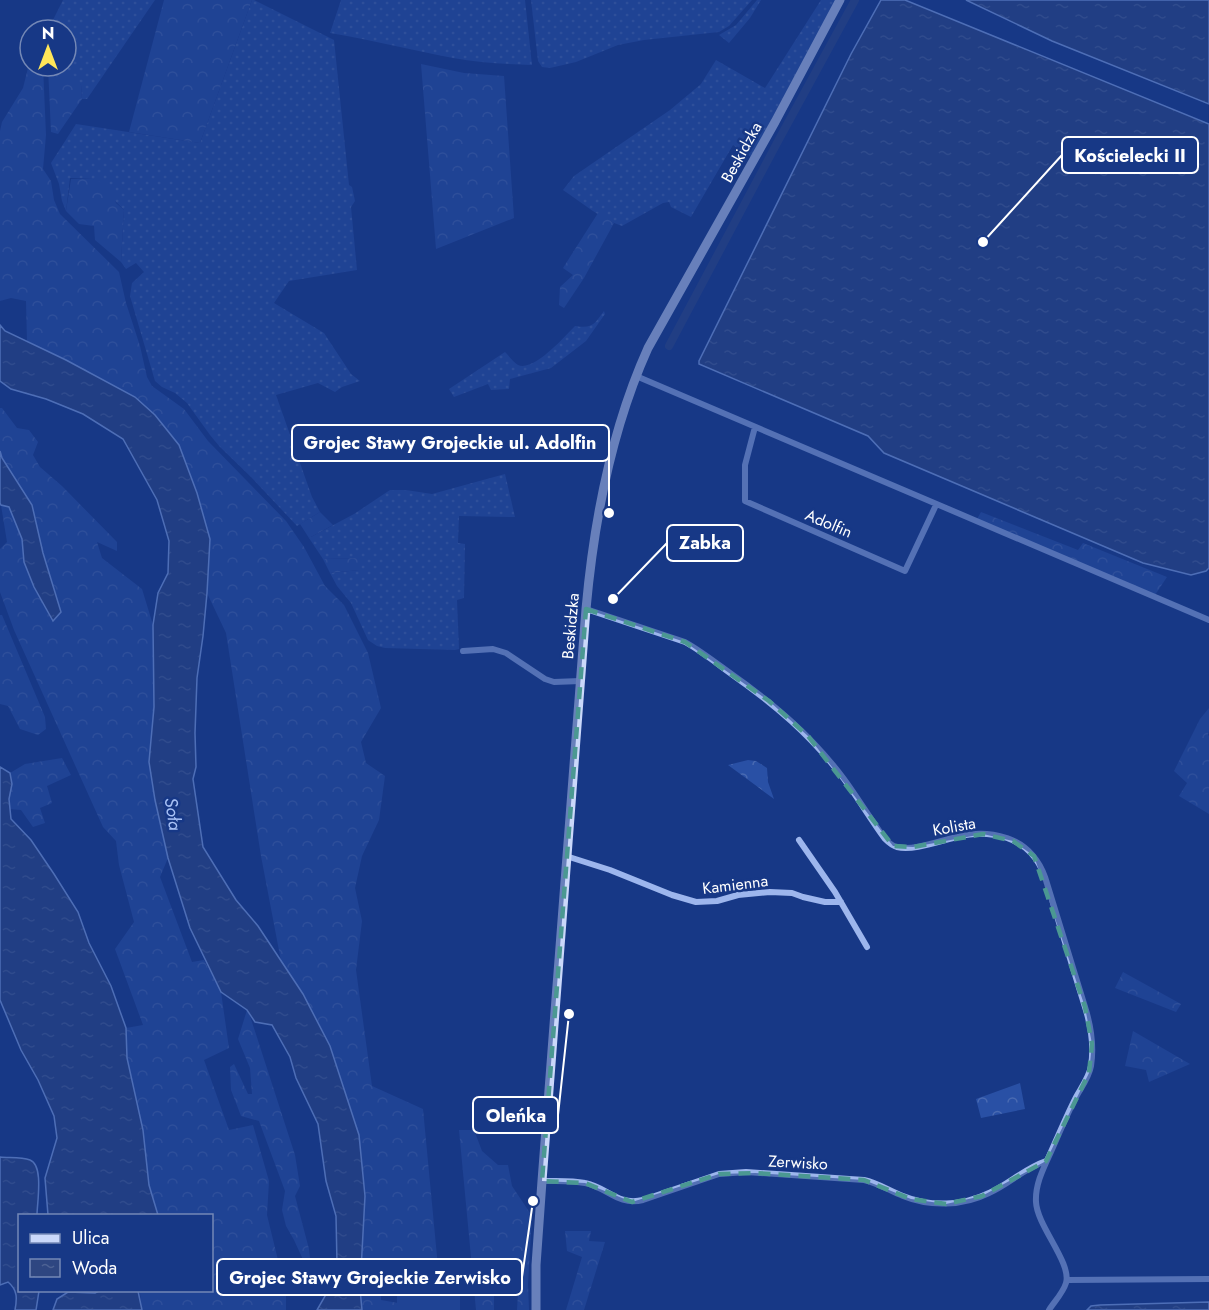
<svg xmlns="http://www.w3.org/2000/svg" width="1209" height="1310" font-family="Jost,sans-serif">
	<defs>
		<pattern id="grass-dots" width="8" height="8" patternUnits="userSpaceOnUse" patternTransform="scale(1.5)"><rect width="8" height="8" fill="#2950a5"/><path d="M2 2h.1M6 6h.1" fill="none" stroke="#496ab2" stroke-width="1.8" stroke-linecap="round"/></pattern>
		<pattern id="forest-crowns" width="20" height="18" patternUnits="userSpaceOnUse" patternTransform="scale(1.5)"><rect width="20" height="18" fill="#2950a5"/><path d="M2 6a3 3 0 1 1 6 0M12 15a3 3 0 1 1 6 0" fill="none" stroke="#496ab2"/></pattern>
		<pattern id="water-ripples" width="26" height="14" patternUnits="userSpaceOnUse" patternTransform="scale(1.5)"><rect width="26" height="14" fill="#2e4681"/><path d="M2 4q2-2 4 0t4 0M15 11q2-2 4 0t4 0" fill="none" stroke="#4d6294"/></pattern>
	</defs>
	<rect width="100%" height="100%" fill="#173886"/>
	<path fill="url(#grass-dots)" d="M63,0H155L87,99H82L81,85L48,67L43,69V66H66V30H48Z
		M252,0H254L334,40L349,185L352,187L355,201L351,207L357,270L289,281L274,303L324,333L351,374L360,381L342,387L335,392L318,383L276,395L312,497L320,512L297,526L251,477L220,447L210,435L187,403L175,393L162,387L155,381L130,296L132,283L144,272L136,263L126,269L121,262L124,210L93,179L70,178L66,211L62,201L59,184L51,163L76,124L200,143Z
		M341,0H525L532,65C506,64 479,63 453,58C412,50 372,40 330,33Z
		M531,0H752L729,26L719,32L644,40L618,45L576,62L550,68L542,67L538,61Z
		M757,0H761L750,18L729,43L719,35L736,25Z
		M821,0H836L751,157L733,145L691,217L671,207L669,202L663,203L622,226C601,219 581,202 563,190L574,176L670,110L701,84L716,60L765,88Z
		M604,311L605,314L586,341L551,368L510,379L509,389L491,390L488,384L454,397L449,389L505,352C509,356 514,363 518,365C534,372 565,336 575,326C593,329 594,324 604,311Z
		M505,474L515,517L459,516L458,543L465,544L464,598L457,600L459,649L455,650L385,648L377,646L368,640L351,603L337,586L330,573L359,570V558L323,559L309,538L354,514L390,490H406L432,494Z"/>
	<path fill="url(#forest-crowns)" d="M164,0H252L200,143L129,132Z
		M30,60V66H43L46,135L43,169L51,181L54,200L60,214L119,272L126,303L140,346L147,377L152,386L184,409L208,441L286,521L304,547L325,586L344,605L368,653L381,708L361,742L366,763L385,776L379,820L362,856L355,888L362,921L356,970L372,1086L423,1109L438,1267H401L380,1277L381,1300L438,1310H362L360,1289L365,1196L303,994L281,961L261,856L226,633L207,593L210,539L66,360L27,341L26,301L11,298L0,301V131L2,122L23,88Z
		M421,64L464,73L504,76L514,218L436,249Z
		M48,67L71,72L81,85L82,99L58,134L51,132Z
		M71,179H93L110,186L116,203L124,210L121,262L95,240L94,226L79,224L66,211Z
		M598,213L614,223L584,278L564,308L559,305L560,287L573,275L563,268Z
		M0,408H2L17,428L29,430L38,442L33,455L40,467L62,486L117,542V551L97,542L102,558L142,589L153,625L154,707L149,762L155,800L168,858L160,877L192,962L204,960L221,992L229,1048L204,1060L229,1130L253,1125L269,1181L267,1215L286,1293V1310H142L140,1293L141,1291L212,1290V1216L158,1215L149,1185L143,1130L127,1058L126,1028L143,1025L115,949L134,922L119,865L116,841L103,827L14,630L0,592V549L7,542L1,505L9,506L22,539L24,563L34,587L52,621L60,612L43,553L32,505L2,458L0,451Z
		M320,512L333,525L309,538L300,524Z
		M981,512L1078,550L1083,543L1167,577L1155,595L977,519Z
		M359,558V570L330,573L323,559Z
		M0,615H2L45,717L46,729L38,735L20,729L8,706L0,704Z
		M1209,708V731L1208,735L1209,736V814L1179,796L1187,783L1174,771L1200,719Z
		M62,758L71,775L47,786L52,803L40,808L45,823L33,827L21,810L9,809C8,797 12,785 10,773L25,764Z
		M748,760L756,761L767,768L768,782L774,799L728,765Z
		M1123,972L1181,1004L1176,1012L1115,988Z
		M247,1010L250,1016L295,1155L300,1186L295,1196L309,1249L311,1267L306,1266L294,1240L286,1226L282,1210L285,1191L259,1121L241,1116L231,1090L230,1067L234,1064L248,1094H252L250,1068L238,1039Z
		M1133,1031L1190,1064L1149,1082L1146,1070L1125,1066Z
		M1020,1083L1025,1109L981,1118L976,1099Z
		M459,1130H474L482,1151L498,1165H508L512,1186L532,1216L528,1284L529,1310H517L519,1275L494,1274V1310H476Z
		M565,1231H591L589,1241L605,1242L584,1310H566L582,1257L567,1251Z"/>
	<path fill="#2950a5" d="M397,1272L460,1274V1310H397Z"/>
	<path fill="url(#water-ripples)" stroke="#8faff0" stroke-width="1.5" d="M881,0H905L1209,124V568L1206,571L1191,575L1143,563L884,453L868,436L699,364V361L851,54Z
		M966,0H1209V104L1052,41Z
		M0,325L5,331L66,360L135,397L155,415L179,445L197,493L210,539L207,593L203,636L197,678L195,733L196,767L193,779L203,847L236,900L258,926L303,994L330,1046L359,1135L365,1196L360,1289L362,1310H317L328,1291L337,1264L336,1216L326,1181L318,1124L296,1078L290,1057L272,1025L255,1022L247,1010L221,992L190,928L168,858L155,800L149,762L154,707L153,625L158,593L168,573L169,541L157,500L123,439L83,414L46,399L11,389L0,381Z
		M0,451L2,458L32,505L43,553L61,612L53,621L34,587L24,562L22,539L9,507L1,505L0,503Z
		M0,767L10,773L12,784L9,799L11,819L31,840L54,874L78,912L89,943L111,986L126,1028L127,1058L143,1130L149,1185L158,1215H48L45,1178L57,1138L54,1116L38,1080L21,1050L0,1000Z
		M0,1157C9,1158 21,1157 30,1160C44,1165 37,1203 37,1215L20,1216V1290L39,1291L36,1310H15C17,1299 18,1290 8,1282L0,1285Z
		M99,1291H138L142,1310H53L57,1299L68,1292L95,1293Z
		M1209,1302V1310H1087L1091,1306L1100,1305Z"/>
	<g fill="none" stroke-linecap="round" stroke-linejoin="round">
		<path stroke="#2e4681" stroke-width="8" d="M669,346L777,143L855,0"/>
		<path stroke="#9db6ed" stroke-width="6" d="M636,376L1209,620
			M755,427L745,465V501L905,571L936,505
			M586,609L685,642C701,651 715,662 730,673C774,704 811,735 844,779C858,798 871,820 885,839C889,843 892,846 897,847C918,852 952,835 975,834C986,833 997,835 1007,838C1027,845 1038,858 1045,877L1085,1007C1091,1026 1094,1047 1091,1066C1089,1078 1080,1089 1075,1099C1066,1117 1058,1136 1050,1154C1043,1169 1035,1185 1036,1202C1037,1226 1072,1263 1066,1283C1063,1293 1054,1302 1049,1310
			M463,651L493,649L506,653L545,679L554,682L580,681
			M799,840L835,892L867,947
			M566,856L610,870L672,895L696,902L717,901L738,895L770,892L792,893L803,897L825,902H841
			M542,1181C556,1181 571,1180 585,1183C607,1187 617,1206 643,1200L719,1174L746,1172L864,1180C878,1183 890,1191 903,1196C930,1207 963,1206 989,1193C1009,1184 1025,1168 1046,1161
			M1067,1280L1209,1279"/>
		<path stroke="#cad8fa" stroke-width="9" d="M536,1310V1265L542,1181L586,609C594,520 611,430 648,348L775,122L840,0"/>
	</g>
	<path d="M0 0H1209V1310H0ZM586,609L685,642L769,701L808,736L893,846L913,847L983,834L1013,841L1034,856L1085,1007L1092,1044L1089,1073L1046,1161L982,1196L946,1204L911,1199L864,1180L755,1173L719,1174L632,1202L585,1183L542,1181Z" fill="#173886" fill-opacity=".55" fill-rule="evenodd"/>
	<path fill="none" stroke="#4b9892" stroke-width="4.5" stroke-dasharray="12 8" stroke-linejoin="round" d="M586,609L685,642L769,701L808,736L893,846L913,847L983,834L1013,841L1034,856L1085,1007L1092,1044L1089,1073L1046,1161L982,1196L946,1204L911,1199L864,1180L755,1173L719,1174L632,1202L585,1183L542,1181Z"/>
	<g text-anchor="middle" stroke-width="5" stroke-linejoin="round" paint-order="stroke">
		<g font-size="16" fill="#fff" stroke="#173886">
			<text transform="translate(741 152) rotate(-61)" y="6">Beskidzka</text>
			<text transform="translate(829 523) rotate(23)" y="6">Adolfin</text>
			<text transform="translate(570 626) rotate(-85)" y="6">Beskidzka</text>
			<text transform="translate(954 826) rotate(-10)" y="6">Kolista</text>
			<text transform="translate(735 884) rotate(-7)" y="6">Kamienna</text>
			<text transform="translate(798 1162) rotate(3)" y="6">Zerwisko</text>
		</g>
		<g font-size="18" font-style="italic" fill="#a8c1f5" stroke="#173886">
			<text transform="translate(173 814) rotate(81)" y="6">Soła</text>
		</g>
	</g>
	<path fill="none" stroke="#fff" stroke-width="2" d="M983 242L1062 155M609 513L609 443M613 599L667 543M569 1014L558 1115M533 1201L522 1277"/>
	<g fill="#fff" stroke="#173886" stroke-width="2">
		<circle cx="983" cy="242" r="6"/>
		<circle cx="609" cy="513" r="6"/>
		<circle cx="613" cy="599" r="6"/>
		<circle cx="569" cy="1014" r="6"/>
		<circle cx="533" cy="1201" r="6"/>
	</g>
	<g fill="#173886" stroke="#fff" stroke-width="2">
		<rect x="1062" y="137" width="136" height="36" rx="6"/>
		<rect x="292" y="425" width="317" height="36" rx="6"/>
		<rect x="667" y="525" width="76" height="36" rx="6"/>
		<rect x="473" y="1097" width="85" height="36" rx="6"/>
		<rect x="217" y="1259" width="305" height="36" rx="6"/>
	</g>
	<g font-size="18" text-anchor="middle" font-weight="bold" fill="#fff">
		<text x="1130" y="162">Kościelecki II</text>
		<text x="450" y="449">Grojec Stawy Grojeckie ul. Adolfin</text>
		<text x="705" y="549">Zabka</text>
		<text x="516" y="1122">Oleńka</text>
		<text x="370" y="1284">Grojec Stawy Grojeckie Zerwisko</text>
	</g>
	<rect x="18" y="1214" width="195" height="78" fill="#173886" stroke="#7488b6" stroke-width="1.5"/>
	<rect x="30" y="1234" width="30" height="9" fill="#cad8fa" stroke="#7488b6" stroke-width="1.5"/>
	<text x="72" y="1244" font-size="18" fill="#ffffff">Ulica</text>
	<rect x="30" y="1259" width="30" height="18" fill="url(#water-ripples)" stroke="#7488b6" stroke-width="1.5"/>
	<text x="72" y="1274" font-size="18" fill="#ffffff">Woda</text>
	<g transform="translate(48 48)"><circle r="28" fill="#173886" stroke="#7488b6" stroke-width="1.5"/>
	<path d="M0-4.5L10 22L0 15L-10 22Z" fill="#ffe659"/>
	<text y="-9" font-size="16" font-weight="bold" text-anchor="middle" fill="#ffffff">N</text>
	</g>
</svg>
